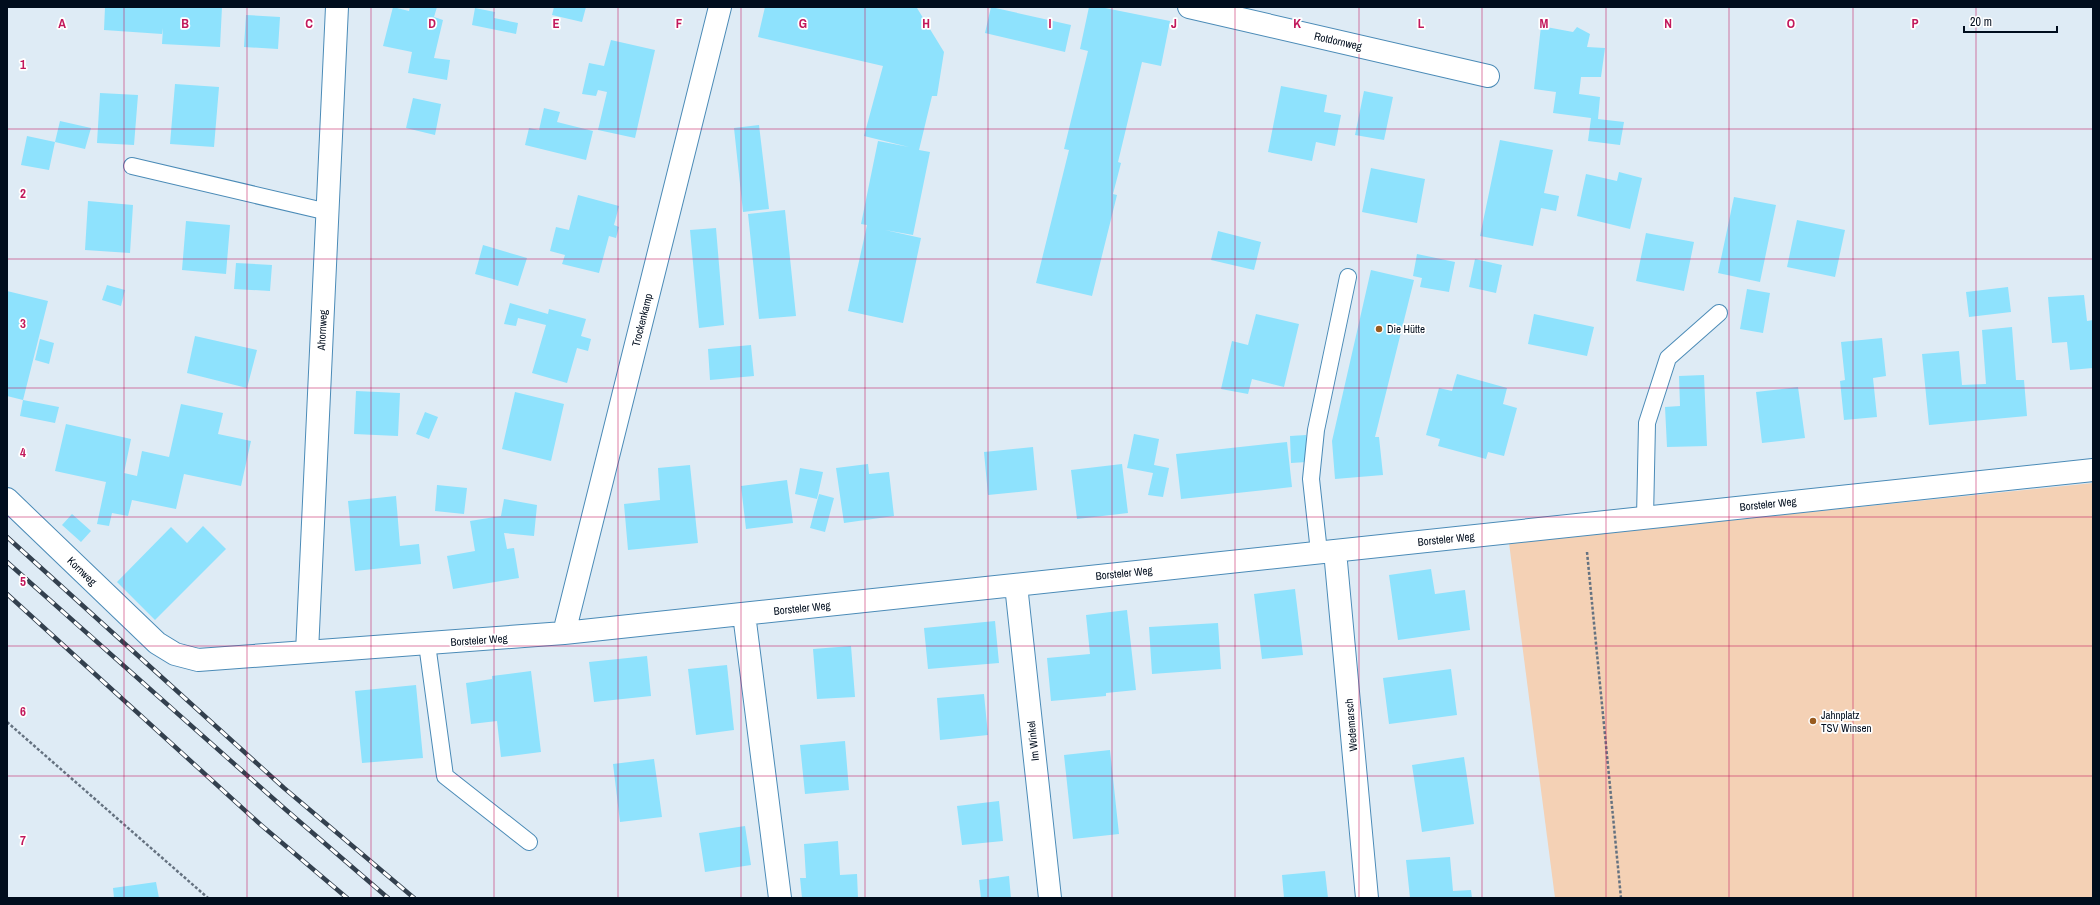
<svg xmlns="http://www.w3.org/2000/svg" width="2100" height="905" font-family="'Archivo Narrow',sans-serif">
	<rect width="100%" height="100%" fill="#deebf5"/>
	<path fill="#f4d1b5" d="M2093,483V898H1555L1509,543Z"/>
	<path fill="#8ee2fd" d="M105,7H222L220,47L162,44L163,28L162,34L104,30Z
		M393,7L409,11L410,7H437L434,17L443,20L434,58L450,60L447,80L408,73L412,52L383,46Z
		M554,7H586L582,22L552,15Z
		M765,7H914L917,8L944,52L937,96H932L919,150L930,152L913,235L885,230L921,238L903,323L848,311L867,225L861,224L878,141L909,147L864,136L883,66L758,37Z
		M991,7L1071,25L1065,52L985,33Z
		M1089,7H1100L1170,21L1161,66L1142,62L1118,162L1121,163L1113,194L1117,195L1092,296L1036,283L1069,150L1064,149L1088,51L1080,49Z
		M475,8L495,12L494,18L518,23L516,34L472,25Z
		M246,15L280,17L278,49L244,47Z
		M1541,26L1573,32L1577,27L1590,34L1587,47L1605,48L1601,77H1581L1579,94L1600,97L1598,119L1624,122L1620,145L1588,141L1591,118L1553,113L1556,92L1534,89Z
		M611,40L655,50L635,138L598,130L607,92L598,90L596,96L582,94L589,63L604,66Z
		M175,84L219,87L214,147L170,144Z
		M1281,86L1327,95L1324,112L1341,115L1335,146L1316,142L1312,161L1268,152Z
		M1364,91L1393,97L1384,140L1355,135Z
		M100,93L138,95L134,145L97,143Z
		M413,98L441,104L435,135L406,128Z
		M544,108L560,112L557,122L593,131L586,160L525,145L529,128L539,130Z
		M60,121L91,128L85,149L55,142Z
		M759,125L769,209L743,212L734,128Z
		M27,136L55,142L49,170L21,165Z
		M1500,140L1553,150L1544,193L1559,196L1556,211L1541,208L1533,246L1480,236Z
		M1371,168L1425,179L1417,223L1362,212Z
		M1619,172L1642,178L1630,229L1577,216L1586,174L1617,181Z
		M578,195L619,206L614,225L619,227L616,238L609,236L599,273L562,264L565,255L550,251L556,227L569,230Z
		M1734,197L1776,205L1760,282L1718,273Z
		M88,201L133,205L130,253L85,250Z
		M785,210L796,316L759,319L748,214Z
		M1797,220L1845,230L1835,277L1787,267Z
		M186,221L230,225L226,274L182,270Z
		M716,228L724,325L699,328L690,230Z
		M1218,231L1261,242L1254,270L1211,260Z
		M1646,233L1694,242L1684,291L1636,281Z
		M483,245L527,258L518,286L475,274Z
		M1417,254L1455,262L1449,292L1420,287L1422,278L1413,276Z
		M1475,259L1502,265L1496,293L1469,287Z
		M236,263L272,265L270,291L234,289Z
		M1371,270L1414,280L1375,437H1379L1383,475L1335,479L1332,441Z
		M107,285L125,290L121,306L102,300Z
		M2008,287L2011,312L1969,317L1966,292Z
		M1747,289L1770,293L1763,333L1740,329Z
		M7,291L48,301L23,400L7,396Z
		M2084,295L2087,321L2093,320V368L2070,370L2067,342L2052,343L2048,297Z
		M510,303L548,314L549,309L586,319L581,336L591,339L588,351L577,348L567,383L532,373L546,325L518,318L516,326L504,324Z
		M1256,314L1299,324L1284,387L1252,379L1248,394L1221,389L1232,341L1248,345Z
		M1534,314L1594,327L1587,356L1528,344Z
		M2012,327L2016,380H2024L2027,416L1929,425L1922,354L1959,351L1962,385L1986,384L1982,330Z
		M195,336L257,350L247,388L187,373Z
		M1882,338L1886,376L1873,378L1877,417L1844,420L1840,381L1845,380L1841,342Z
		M40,339L54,343L49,364L35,360Z
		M751,345L754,376L710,380L708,349Z
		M1457,374L1507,388L1503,404L1517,408L1504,456L1488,452L1486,459L1438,446L1440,439L1426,435L1439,388L1452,391Z
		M1704,375L1707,446L1667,447L1665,407L1680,406L1679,376Z
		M1798,387L1805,438L1762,443L1756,392Z
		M356,391L400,393L398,436L354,434Z
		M515,392L564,404L551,461L502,449Z
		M23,400L59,407L55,423L20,416Z
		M181,404L223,413L218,434L251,441L241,486L184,474L176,509L132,500L128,516L112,513L109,526L97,524L106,482L55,471L66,424L131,439L124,473L137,476L142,451L169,457Z
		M425,412L438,417L429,439L416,434Z
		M1134,434L1159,439L1154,465L1169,468L1163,497L1148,495L1153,473L1127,468Z
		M1306,435L1307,462L1291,463L1290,436Z
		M1287,442L1292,487L1181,499L1176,454Z
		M1033,447L1037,490L988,495L984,452Z
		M868,464L869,474L889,472L894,516L844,523L836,468Z
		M1122,464L1128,513L1077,519L1071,470Z
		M690,465L698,543L628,550L624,504L660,500L658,468Z
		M800,468L823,472L817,499L795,494Z
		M787,480L793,523L746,529L741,486Z
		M437,485L467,488L464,514L435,511Z
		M819,494L834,498L825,532L810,528Z
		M396,496L400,546L419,544L421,564L355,571L348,501Z
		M504,499L537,505L534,536L504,533L507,549L514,548L519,578L453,589L447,556L475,551L470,521L501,516Z
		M72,514L91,531L81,542L62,525Z
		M203,526L226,549L155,620L117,582L171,527L187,543Z
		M1431,569L1435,594L1465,590L1470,630L1398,640L1389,575Z
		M1295,589L1303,655L1262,659L1254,594Z
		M1127,610L1136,690L1106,693V696L1051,701L1047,658L1090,654L1086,615Z
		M995,621L999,663L928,669L924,628Z
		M1218,623L1221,669L1152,674L1149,627Z
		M851,646L855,697L817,699L813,649Z
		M647,656L651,696L594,702L589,662Z
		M727,665L734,730L696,735L688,669Z
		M1451,669L1457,715L1389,724L1383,678Z
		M531,671L541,752L501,757L497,721L471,724L466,683L492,679V676Z
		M416,685L423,758L362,763L355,691Z
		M984,694L988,735L940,740L937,698Z
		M845,741L849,790L805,794L800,745Z
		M1110,750L1119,834L1073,839L1064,755Z
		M1464,757L1474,824L1422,832L1412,765Z
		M654,759L662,817L620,822L613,764Z
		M999,801L1003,841L962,845L957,806Z
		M745,826L751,865L705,872L699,833Z
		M838,841L840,875L857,874L858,898H802L800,878H806L804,844Z
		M1450,857L1453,891L1471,890L1472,898H1410L1406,860Z
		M1325,871L1328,898H1284L1282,875Z
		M1009,876L1011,898H981L979,880Z
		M156,882L159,898H114L113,888Z"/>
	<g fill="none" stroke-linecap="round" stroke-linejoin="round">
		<defs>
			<path id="lane" d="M132,166L328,212
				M1645,518L1647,423L1668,358L1719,313
				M1319,552L1311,479L1316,430L1348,277
				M427,644L445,776L529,842"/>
			<path id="street" d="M1189,7L1488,76
				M7,499L157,643L175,654L198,660L564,633L2093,470
				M1335,551L1367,898
				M1016,585L1050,898
				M744,614L780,898
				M564,633L720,7
				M307,652L337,7"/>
		</defs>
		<use href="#lane" stroke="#4b8bb7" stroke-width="18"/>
		<use href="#street" stroke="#4b8bb7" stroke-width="24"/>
		<path stroke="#657280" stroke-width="2.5" stroke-dasharray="3 2" stroke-linecap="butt" d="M1587,552L1621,898
			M7,722L208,898"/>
		<use href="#lane" stroke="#fff" stroke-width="16"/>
		<use href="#street" stroke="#fff" stroke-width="22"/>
		<defs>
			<path id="rail" d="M7,537L284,788L414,898
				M7,562L285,809L388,898
				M7,594L261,825L347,898"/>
		</defs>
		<use href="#rail" stroke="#33404e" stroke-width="4.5"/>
		<use href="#rail" stroke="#fff" stroke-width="3" stroke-dasharray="9" stroke-linecap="butt"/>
	</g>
	<path fill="none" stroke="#c2185b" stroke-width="1" stroke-opacity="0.55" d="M124,7V898M247,7V898M371,7V898M494,7V898M618,7V898M741,7V898M865,7V898M988,7V898M1112,7V898M1235,7V898M1359,7V898M1482,7V898M1606,7V898M1729,7V898M1853,7V898M1976,7V898M7,129H2093M7,259H2093M7,388H2093M7,517H2093M7,646H2093M7,776H2093"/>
	<g fill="#985b1f" stroke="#fff" stroke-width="1.5">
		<circle cx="1379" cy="329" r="4"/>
		<circle cx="1813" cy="721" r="4"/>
	</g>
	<g text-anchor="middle" stroke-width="3.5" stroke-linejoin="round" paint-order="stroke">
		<g font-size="11" fill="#000d1d" stroke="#fff">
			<text transform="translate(1338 41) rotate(13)" y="4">Rotdornweg</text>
			<text transform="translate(642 320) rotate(-76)" y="4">Trockenkamp</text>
			<text transform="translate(322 330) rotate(-87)" y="4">Ahornweg</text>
			<text transform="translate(1768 504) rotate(-6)" y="4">Borsteler Weg</text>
			<text transform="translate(1446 539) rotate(-6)" y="4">Borsteler Weg</text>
			<text transform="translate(82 571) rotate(44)" y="4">Kornweg</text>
			<text transform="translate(1124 573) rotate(-6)" y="4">Borsteler Weg</text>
			<text transform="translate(802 608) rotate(-6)" y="4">Borsteler Weg</text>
			<text transform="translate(479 640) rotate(-4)" y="4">Borsteler Weg</text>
			<text transform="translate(1351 725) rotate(-95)" y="4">Wedemarsch</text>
			<text transform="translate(1033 741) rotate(-96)" y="4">Im Winkel</text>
		</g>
		<g font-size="11" fill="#000d1d" stroke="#fff" text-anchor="start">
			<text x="1387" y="333">Die Hütte</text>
			<text x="1821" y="719">Jahnplatz<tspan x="1821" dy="13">TSV Winsen</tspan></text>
		</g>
	</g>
	<g font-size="13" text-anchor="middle" font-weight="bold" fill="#c2185b" stroke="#fff" stroke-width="3.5" stroke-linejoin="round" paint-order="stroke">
		<text x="62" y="28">A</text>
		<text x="185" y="28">B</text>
		<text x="309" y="28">C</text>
		<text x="432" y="28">D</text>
		<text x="556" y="28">E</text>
		<text x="679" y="28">F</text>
		<text x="803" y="28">G</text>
		<text x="926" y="28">H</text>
		<text x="1050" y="28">I</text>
		<text x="1174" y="28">J</text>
		<text x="1297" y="28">K</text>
		<text x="1421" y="28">L</text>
		<text x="1544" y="28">M</text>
		<text x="1668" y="28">N</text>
		<text x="1791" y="28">O</text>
		<text x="1915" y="28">P</text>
		<text x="23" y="69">1</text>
		<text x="23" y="198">2</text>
		<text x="23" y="328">3</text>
		<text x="23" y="457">4</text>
		<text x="23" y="586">5</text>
		<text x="23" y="716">6</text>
		<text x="23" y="845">7</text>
	</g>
	<rect width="2100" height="905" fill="none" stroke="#000d1d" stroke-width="16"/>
	<path d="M1964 26v6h93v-6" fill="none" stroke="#000d1d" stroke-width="2"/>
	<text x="1970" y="26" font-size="12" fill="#000d1d" stroke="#ffffff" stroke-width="3" paint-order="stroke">20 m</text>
</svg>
